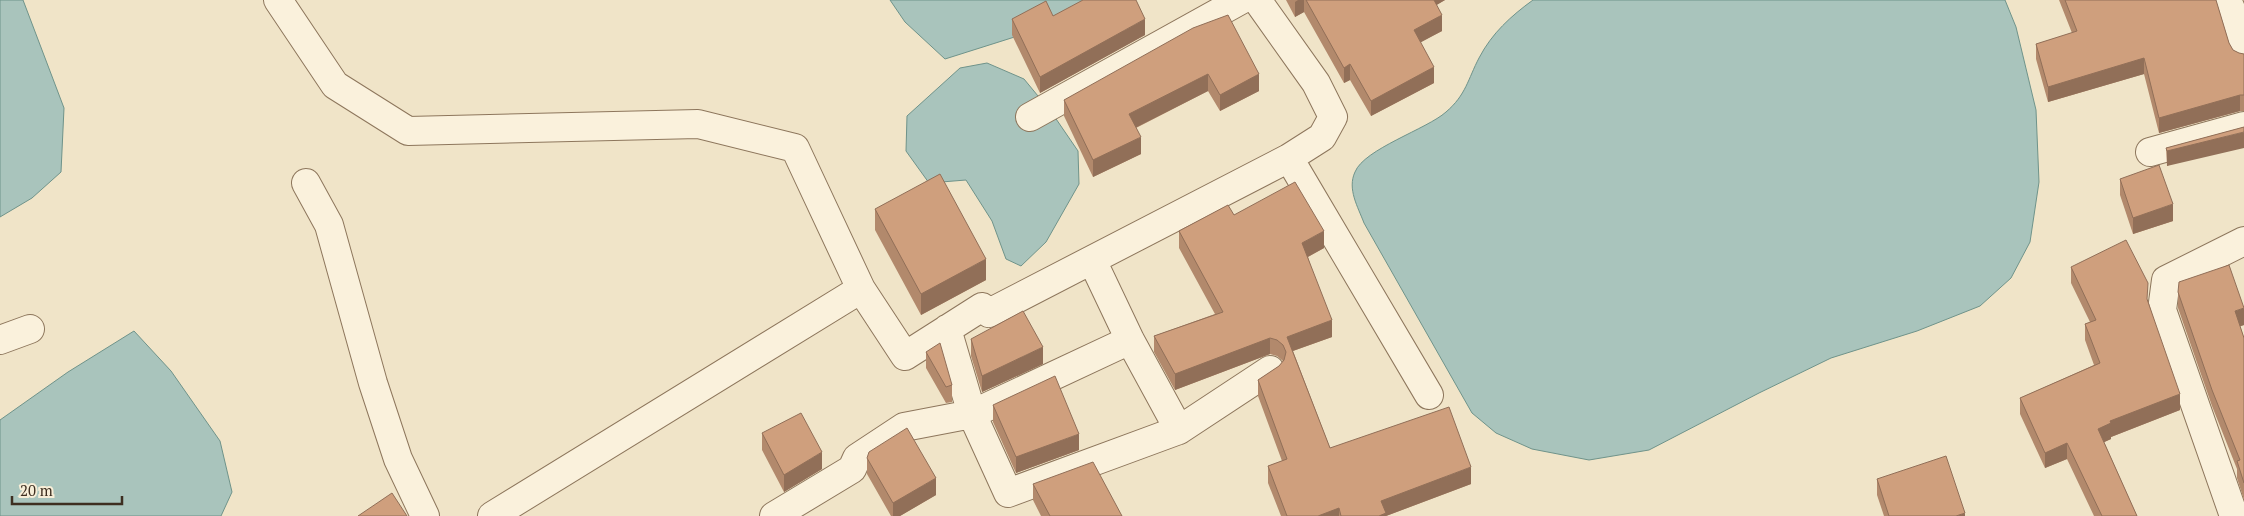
<svg xmlns="http://www.w3.org/2000/svg" width="2244" height="516" font-family="'PT Serif',serif">
	<rect width="100%" height="100%" fill="#f0e4c8"/>
	<path fill="#a9c4bc" stroke="#6f938a" d="M0,0H23L64,108L61,172L32,198L0,217Z
		M890,0H1085L1024,34L945,59L905,22Z
		M1533,0H2005L2016,27L2036,110L2039,182L2030,242L2011,278L1980,306L1917,331L1831,358L1759,393L1649,450L1589,460L1532,449L1496,433L1472,413L1364,223C1358,207 1347,189 1355,172C1364,149 1427,129 1446,112C1466,95 1468,79 1479,58C1492,33 1511,16 1533,0Z
		M987,63L1024,79L1052,113L1078,151L1079,184L1046,242L1021,266L1006,259L992,221L966,180L929,183L906,151L907,116L960,68Z
		M134,331L171,371L220,441L232,492L221,516H0V420L68,372Z"/>
	<g fill="none" stroke-linecap="round" stroke-linejoin="round">
		<defs>
			<path id="street" d="M278,0L335,85L408,131L698,124L795,148L861,289L905,356L982,307L989,313L1289,158
				M1257,0L1316,83L1333,117L1322,137L1289,158L1429,395
				M2227,0L2234,16L2244,54
				M1030,117L1241,0
				M2150,152L2244,126
				M306,183L329,225L373,383L398,459L425,516
				M1092,260L1130,340L1179,430
				M947,329L972,414L1008,493L1179,430L1270,370
				M0,340L30,329
				M492,516L861,289
				M774,516L852,469L857,458L904,427L972,414L1130,340
				M2234,516L2162,310L2166,280L2244,241"/>
		</defs>
		<use href="#street" stroke="#8d765c" stroke-width="30"/>
		<use href="#street" stroke="#faf1dc" stroke-width="28"/>
	</g>
	<path fill="#b2896c" d="M1286,0H1445L1436,5L1442,31L1420,42L1434,83L1371,116L1350,80L1344,83L1304,12L1295,17Z
		M2059,0H2216L2229,43L2233,50L2239,53L2244,54V111H2240L2159,133L2144,74L2048,102L2036,59V44L2072,33Z
		M1228,15L1259,91L1220,111L1208,91L1136,128L1141,154L1093,177L1064,116V100Z
		M1053,16L1145,35L1040,93L1012,35V19Z
		M2244,127L2167,166L2166,148Z
		M2120,179L2173,221L2133,234L2120,195Z
		M875,209L986,280L921,315L875,230Z
		M1234,215L1324,248L1308,257L1332,337L1293,351L1330,448L1471,484L1386,516H1281L1268,483V466L1282,461L1258,396V380L1279,366L1283,361L1277,356L1270,354L1175,390L1154,352V336L1215,314L1179,248V231Z
		M2071,267L2148,300L2180,410L2111,437V439L2104,442L2137,516H2094L2067,459L2045,468L2020,414V398L2094,365L2085,340V324L2090,322L2071,283Z
		M2178,292L2244,325L2240,326L2244,338V500L2237,478V469L2212,406L2178,308Z
		M971,339L1043,364L982,392L971,356Z
		M926,352L952,385V402L946,403L926,368Z
		M993,405L1079,450L1016,473L993,422Z
		M762,433L822,469L784,492L762,450Z
		M867,458L936,495L900,516H891L867,474Z
		M1877,479L1965,516H1884L1877,495Z
		M1033,484L1122,516H1041L1033,500Z"/>
	<path fill="#916f58" d="M1298,0H1304V12L1295,17V2Z
		M1430,0H1445L1430,9Z
		M1442,15V31L1414,46V30Z
		M1145,19V35L1040,93V77Z
		M2144,58V74L2048,102V87Z
		M1350,64V80L1344,83V68Z
		M1434,67V83L1371,116V101Z
		M1208,74V91L1129,131V114Z
		M1259,74V91L1220,111V95Z
		M2240,95V111L2159,133V118Z
		M2244,132V148L2167,166V151Z
		M1141,137V154L1093,177V160Z
		M2173,204V221L2133,234V218Z
		M1324,231V248L1302,260V243Z
		M986,259V280L921,315V294Z
		M2244,308V325L2235,328V311Z
		M1332,320V337L1287,353V337Z
		M1270,338V354L1175,390V374Z
		M1043,347V364L982,392V376Z
		M2180,394V410L2111,437V439L2098,445V429L2110,421Z
		M1079,434V450L1016,473V457Z
		M2067,443V459L2045,468V453Z
		M822,452V469L784,492V475Z
		M1471,467V484L1386,516H1379L1381,501Z
		M936,478V495L900,516H893V503Z
		M1339,508V516H1318Z
		M1965,513V516H1956Z"/>
	<path fill="#cf9f7d" stroke="#916f58" d="M1083,0H1136L1145,19L1040,77L1012,19L1046,1L1053,16Z
		M1306,0H1434L1442,15L1414,30L1434,67L1371,101L1350,64L1344,68Z
		M2065,0H2216L2229,43L2233,50L2239,53L2244,54V95H2240L2159,118L2144,58L2048,87L2036,44L2077,31Z
		M1228,15L1259,74L1220,95L1208,74L1129,114L1141,137L1093,160L1064,100L1193,28Z
		M2244,127V132L2167,151L2166,148Z
		M2159,165L2173,204L2133,218L2120,179Z
		M940,174L986,259L921,294L875,209Z
		M1295,182L1324,231L1302,243L1332,320L1287,337L1330,448L1449,407L1471,467L1381,501L1386,513L1379,516H1341L1339,508L1318,516H1287L1268,466L1287,459L1258,380L1279,366L1284,360L1286,352L1283,345L1277,340L1270,338L1175,374L1154,336L1223,312L1179,231L1228,205L1234,215Z
		M2126,240L2148,283L2147,299L2180,394L2110,421L2111,423L2098,429L2137,516H2102L2067,443L2045,453L2020,398L2100,363L2085,324L2096,320L2071,267Z
		M2229,265L2244,308L2235,311L2244,338V483L2237,461L2240,460L2212,390L2178,292L2179,282Z
		M1023,311L1043,347L982,376L971,339Z
		M940,343L952,385L946,387L926,352Z
		M1055,376L1079,434L1016,457L993,405Z
		M801,413L822,452L784,475L762,433Z
		M907,428L936,478L893,503L867,458L869,452Z
		M1946,456L1965,513L1956,516H1889L1877,479Z
		M1093,462L1122,516H1050L1033,484Z
		M392,493L407,516H358Z"/>
	<path d="M12 496v8h110v-8" fill="none" stroke="#3d2e20" stroke-width="2.5"/>
	<text x="20" y="496" font-size="15" fill="#3d2e20" stroke="#f7eed8" stroke-width="4" paint-order="stroke">20 m</text>
</svg>
